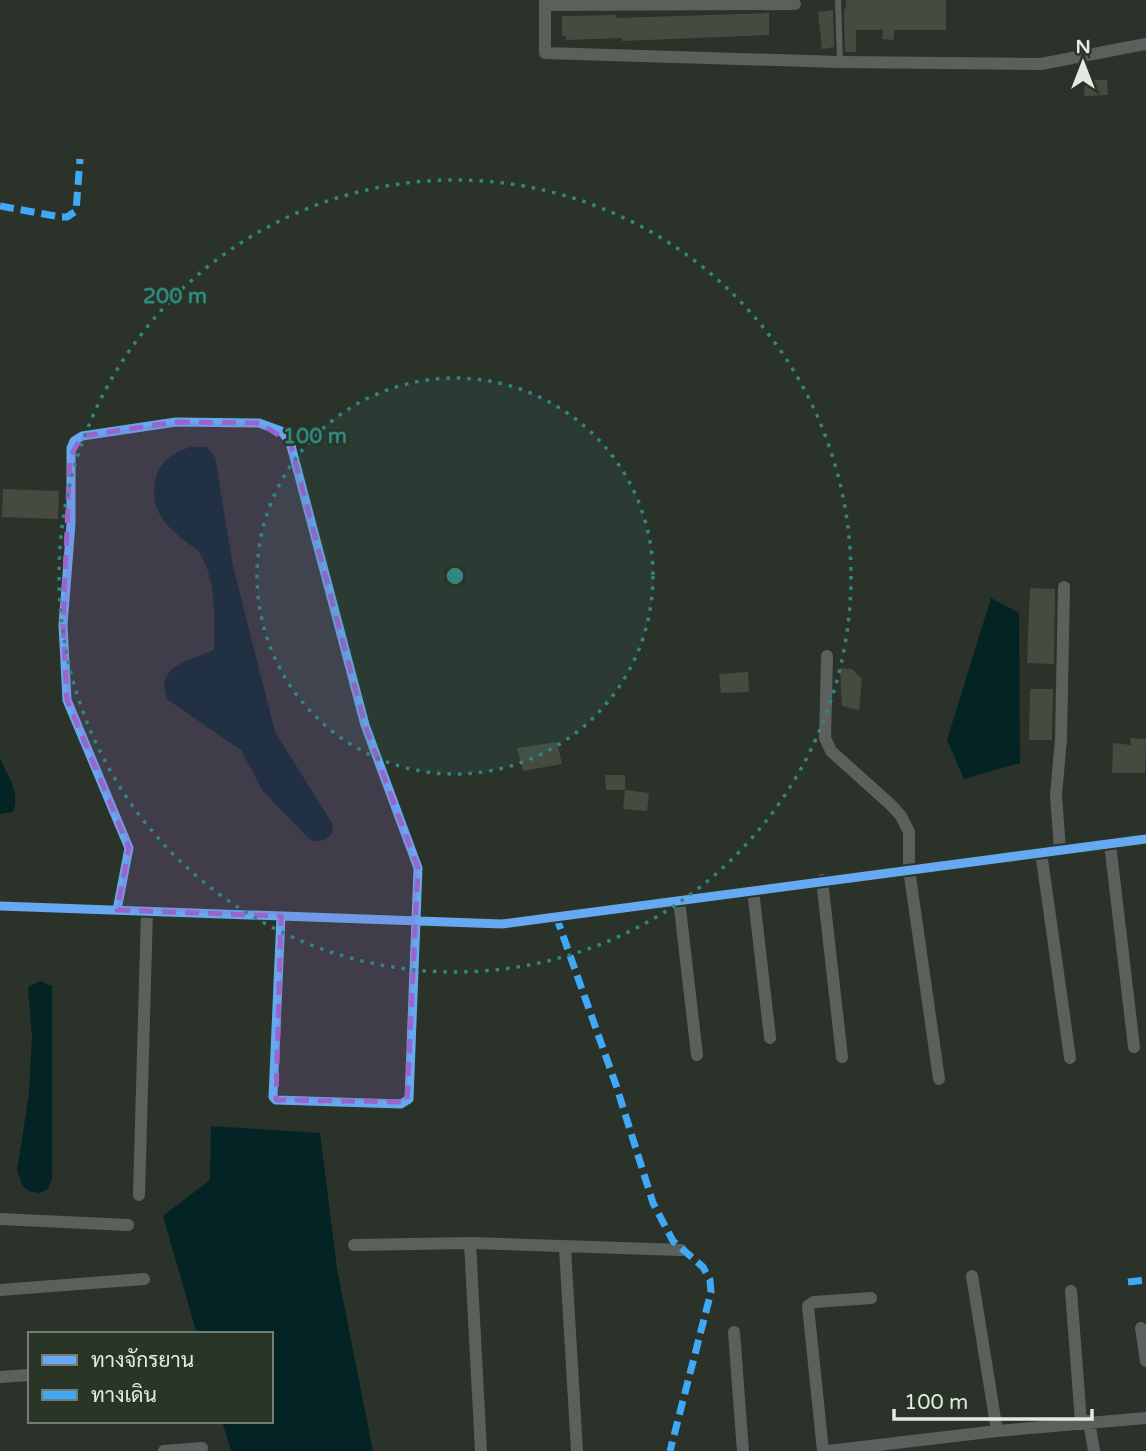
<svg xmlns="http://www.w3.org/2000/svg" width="1146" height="1451" font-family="'Varela Round',Sarabun,sans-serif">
	<rect width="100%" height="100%" fill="#2b322a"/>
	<path fill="#042324" d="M190,447H207L215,457L233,566L275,732L332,823L333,832C326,840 320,844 309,839L263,791L241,750L168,700C152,666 192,660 214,650C214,619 217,584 201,555C198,549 190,545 185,541C163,524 149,507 156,478C160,460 174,453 190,447Z
		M991,598L1019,613L1020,763L964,779L947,740Z
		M0,758C7,776 21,791 13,812L0,814Z
		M40,981L52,986V1179L48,1189L40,1193L29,1191L23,1187L17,1171L29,1093L32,1037L28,987Z
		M211,1126L320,1133L337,1269L373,1451H231L222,1421H271V1334H197L163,1216L210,1180Z"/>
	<path fill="#464b40" d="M846,0H946V30H894V40L882,39L883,30H856V52H845L844,9H846Z
		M833,10L834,47L822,49L818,12Z
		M769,13V35L622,41V38L566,40V36H562V16L615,15L616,18Z
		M1085,80H1107L1108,95L1084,96Z
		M3,489L59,491L58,519L2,517Z
		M1030,588L1055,589L1054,664L1027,663Z
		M840,668L852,669L862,679L859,710L842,706Z
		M748,672L749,692L721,693L719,674Z
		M1030,689H1053L1052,740H1029Z
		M1130,738L1146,739L1145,773H1112L1113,743L1131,745Z
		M557,742L562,764L523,771L517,748Z
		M605,775H625V790H606Z
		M625,790L649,793L647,811L623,809Z"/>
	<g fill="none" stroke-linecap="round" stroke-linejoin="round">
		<path stroke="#5b605d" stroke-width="6" d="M838,0L840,62"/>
		<path stroke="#5b605d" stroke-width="12" d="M545,0V53L840,62L1041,64L1146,44
			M545,5L795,4
			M827,656L825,738L831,751L891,805L901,816L909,832V869L939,1079
			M1110,844L1134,1047
			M1060,850L1056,795L1061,739L1064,587
			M1041,852L1070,1058
			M822,880L842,1057
			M753,890L770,1038
			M679,900L697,1055
			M0,906L502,924L1146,839
			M117,910L129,848L67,700L63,625L71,524V448L74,441L82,436L176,422L259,423L281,431L290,442L365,725L418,868L409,1099L401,1104L276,1100L273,1097L281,916
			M139,1195L147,911
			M0,1219L128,1225
			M470,1243L481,1451
			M354,1245L470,1243L681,1250
			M565,1248L577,1451
			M972,1276L997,1431
			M0,1290L144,1279
			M1071,1291L1081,1422
			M1141,1328L1146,1361
			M734,1332L743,1451
			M0,1377L30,1375
			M1089,1421L1094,1451
			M164,1451L202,1448
			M823,1451L808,1306L814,1302L871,1298
			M828,1451L997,1431L1146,1418"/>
		<path stroke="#3fa9f5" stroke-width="7" stroke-dasharray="14 7" stroke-linecap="butt" d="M0,206L61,217H67L76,211L80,159
			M556,916L616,1085L653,1203L673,1241L703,1267L710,1280L711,1292L670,1451
			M1128,1282L1146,1280"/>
		<defs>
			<path id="cycleway" d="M0,906L502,924L1146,839
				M117,910L129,848L67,700L63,625L71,524V448L74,441L82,436L176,422L259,423L281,431L290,442L365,725L418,868L409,1099L401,1104L276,1100L273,1097L281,916"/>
		</defs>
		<use href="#cycleway" stroke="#293526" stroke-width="13"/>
		<use href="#cycleway" stroke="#66a8f1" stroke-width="9"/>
	</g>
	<path fill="#9a65c9" fill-opacity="0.2" stroke="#9a65c9" stroke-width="5" stroke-dasharray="14 9" stroke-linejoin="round" d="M176,422L259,423L290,442L365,725L418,868L407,1102L276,1100L281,916L117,910L129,848L67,700L63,625L70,457L82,436Z"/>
	<circle cx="455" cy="576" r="198" fill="#2f877f" fill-opacity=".12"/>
	<g fill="none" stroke="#2f877f" stroke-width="3.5" stroke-dasharray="3.5 7">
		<circle cx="455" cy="576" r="198"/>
		<circle cx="455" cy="576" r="396"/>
	</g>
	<circle cx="455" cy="576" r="10" fill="#2f877f" stroke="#293526" stroke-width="3.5"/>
	<g font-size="21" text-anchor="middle" font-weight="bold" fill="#2f877f" stroke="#293526" stroke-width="5" stroke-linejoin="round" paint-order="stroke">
		<text x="175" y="303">200 m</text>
		<text x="315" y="443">100 m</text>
	</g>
	<rect x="28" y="1332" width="245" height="91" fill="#293526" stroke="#737d71" stroke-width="2"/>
	<rect x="42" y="1355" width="35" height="10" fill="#66a8f1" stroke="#737d71" stroke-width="2"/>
	<text x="91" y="1367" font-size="21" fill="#e2eae1">ทางจักรยาน</text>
	<rect x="42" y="1390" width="35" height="10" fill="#3fa9f5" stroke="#737d71" stroke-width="2"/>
	<text x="91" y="1402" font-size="21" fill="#e2eae1">ทางเดิน</text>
	<g transform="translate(1083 63)" stroke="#293526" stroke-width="5" paint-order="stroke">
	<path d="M0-5L12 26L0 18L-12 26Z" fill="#e2eae1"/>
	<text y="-10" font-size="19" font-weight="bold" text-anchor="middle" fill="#e2eae1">N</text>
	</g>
	<path d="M894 1409v10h198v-10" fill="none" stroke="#e2eae1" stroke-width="3.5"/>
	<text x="904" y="1409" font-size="21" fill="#e2eae1" stroke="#293526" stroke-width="5" paint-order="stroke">100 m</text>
</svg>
